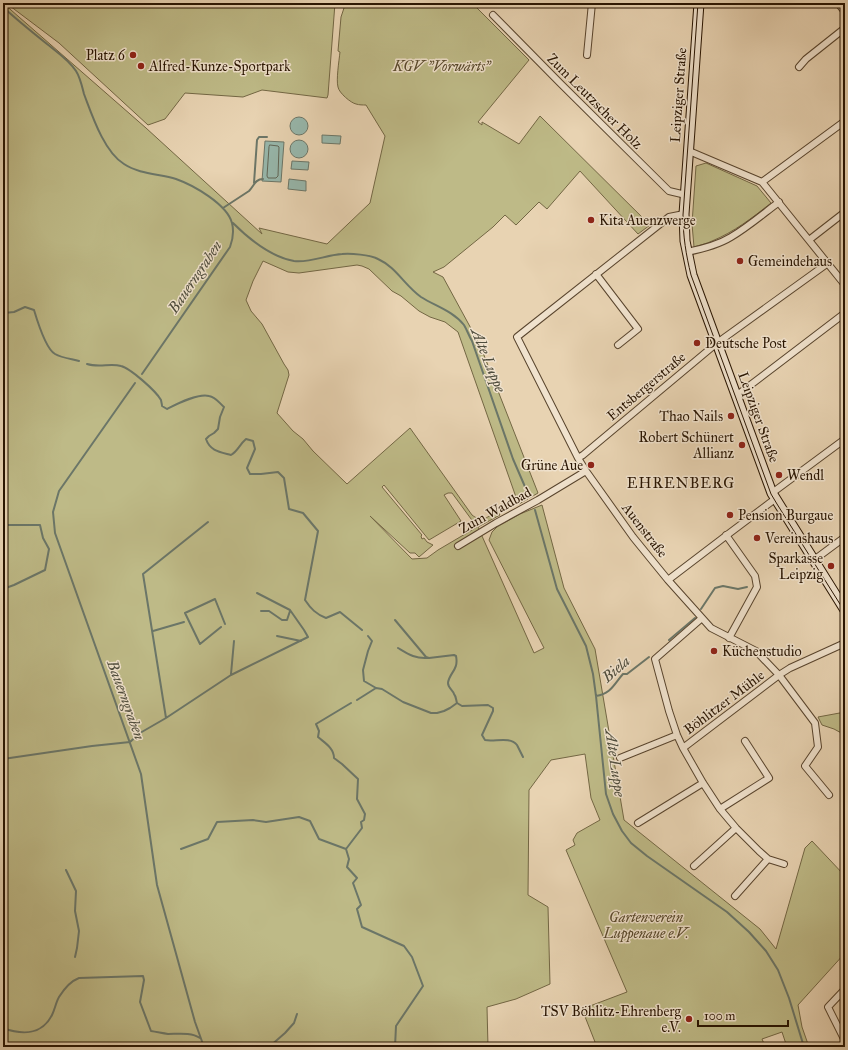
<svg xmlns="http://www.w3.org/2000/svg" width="848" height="1050" font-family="'IM FELL Great Primer',serif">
	<rect width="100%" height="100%" fill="#e8d3b2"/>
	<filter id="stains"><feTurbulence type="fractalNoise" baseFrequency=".005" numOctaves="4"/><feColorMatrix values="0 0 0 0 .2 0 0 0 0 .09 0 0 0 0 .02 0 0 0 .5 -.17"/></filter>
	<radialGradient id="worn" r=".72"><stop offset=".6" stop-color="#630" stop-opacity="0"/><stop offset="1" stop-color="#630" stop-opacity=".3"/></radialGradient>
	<path fill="#beba87" stroke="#736744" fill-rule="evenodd" d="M3,3L146,128L262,234L259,228L327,244L370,203L385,136L366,105C363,105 359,105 356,104C351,103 339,93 338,87C336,80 339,61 340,52L338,51L341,17L345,5L344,3H341H472L529,60L478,122L482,125V122L519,144L540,116L650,225L638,234L580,171L547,209L539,202L516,225L505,215L493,227L444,267L433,272L443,277L480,345L538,493L519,504L517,500L458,332L445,322L430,317L419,311L401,296L392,291L369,269L362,266L357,265L299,273L288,272L263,261L253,281L246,300L251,311L262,324L284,364L288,370L289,375L277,413L293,431L303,439L313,451L347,484L410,428L472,515C482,523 488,517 497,511L500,515L478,527L534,653L544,648L489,540L492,532L497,527L520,514L542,505L564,588L595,649L624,820L760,929L776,949L805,848L812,841L845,876V953L798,1005L802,1027L809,1047H787L782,1032L762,1039L765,1046L764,1047H597L582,1009L627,992L566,850L575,845L573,840L577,833L600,820L591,798L585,754L551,760L529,790L528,895L548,907L550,984L516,999L487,1007L488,1047H3ZM384,485L429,540L461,521L444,495L448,493H452L477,527L438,550L427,558L412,559L370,516L410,553H415L419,557L433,545L427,542L424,538L422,539L421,536L422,535L382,487Z
		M6,3H335L328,95L327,98L262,90L243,97L185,93L165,119L148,125L59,43Z
		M706,163L757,186L771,203C752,218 734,232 712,241C706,244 700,245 694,247L692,224L696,166Z
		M845,712V735L834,729L822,725L818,717Z"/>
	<path fill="#97b8ad" stroke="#6b7668" d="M290 126a9 9 0 1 1 18 0a9 9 0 1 1-18 0Z
		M322,135L341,136L340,144L322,143Z
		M290 149a9 9 0 1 1 18 0a9 9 0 1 1-18 0Z
		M265,141L284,142L281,182L262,181Z
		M292,161L309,162L308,170L291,169Z
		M289,179L306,181V191L288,189Z"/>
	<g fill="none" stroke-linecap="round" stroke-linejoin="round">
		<path stroke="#606657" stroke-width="1" d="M270,145L278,146L279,147L278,176L276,178H268L267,176L269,147Z"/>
		<path stroke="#6b7668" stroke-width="2" d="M3,7C17,20 32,32 47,44C57,52 69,60 76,71C80,77 82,86 84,94C92,115 104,152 124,164C139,174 159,174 176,179C193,185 227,204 232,223C234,231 233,239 230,247L142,374
			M254,183L257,140L259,137H267
			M223,208L249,191C254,186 255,179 263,179
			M233,223C249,239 271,257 294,261C310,263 326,255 342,254C351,253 370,255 378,259C396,267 405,286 421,297C435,306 453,311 464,325C467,330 469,336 472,341L513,459L529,496
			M3,312L4,313L14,312L25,307L34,310C37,320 46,349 55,354C62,358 72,359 79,361
			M87,364C99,368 110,363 121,366C130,368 156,391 161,400C161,401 162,404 162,406L167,409C177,404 198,393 209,396C216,397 219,403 224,407L220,417L218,429L214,433L209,436L206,439C210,451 220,452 231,455C238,451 239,445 246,439L253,441L255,449L247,468L250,474H261L278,472L284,478L289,509L303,513L318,531L305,600C311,609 316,614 326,618L340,612L362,630
			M135,383L59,491L53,512L55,533L141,774L157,885L195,1022L204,1047
			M535,510L557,589L586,646L593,674L596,696L606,794L613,814L622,831L631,843L647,856L727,912L749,932L766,951L778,970L789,998L804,1047
			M3,589L14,585L45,570L49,549L43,538L40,525H5
			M701,609L715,588L723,586L738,589L747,587
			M261,611H269L282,620H287L290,611
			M395,620L426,657L429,658L454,655L456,656C459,670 449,673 448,683C448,688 453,690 454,694C456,696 456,700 457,703
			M221,627L200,644L185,613L215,599L225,624
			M153,631L184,622
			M277,636L301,641
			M669,640L695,618
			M398,648C408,654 415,659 428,658
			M231,674L234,641
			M376,688L382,689L403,702L431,713H437L444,711L450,708L457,703
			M596,696C611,694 614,684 623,674H627L649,657
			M357,700L376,688L364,681L363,670L368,651L372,641L368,636
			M351,703L316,724L319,731L318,737C325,743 334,748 334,758L342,764L358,779L357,799L365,814L364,820L361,822L362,828L346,849L349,859L347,867L357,878L353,883L361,905L357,909L362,927L404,946L412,957L423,986L396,1026L395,1047
			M457,703L462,706L488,705L493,708V711L482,735L485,740C495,742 510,736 517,745C519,749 521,753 523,757
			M166,718L143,574L208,522
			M3,759L92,746L130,742L140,733L166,718L231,675L308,637L304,630L290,610L257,593
			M181,849L208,839L217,822L253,820L266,822L299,817L310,821L319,839L346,849
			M66,870L76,891L75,911L79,931L77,948L75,957
			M3,1028C22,1035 42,1035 52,1015C55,1009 56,1002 59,997C64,989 71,981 79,978L143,976L144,980L140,1002L151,1031C157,1032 162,1033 168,1034C178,1034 191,1032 200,1038
			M269,1047L285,1033L294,1023L297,1014"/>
		<defs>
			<path id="street" d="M838,3L845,12
				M493,15L560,83L669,191L686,195
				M587,55L592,3
				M799,67L806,59L845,28
				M689,151L762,182L845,285
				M762,182L845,121
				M684,214L669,217L517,337L578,458L586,471L633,537L668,580L711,628L756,651L779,675L815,723L818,747L805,766L829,795
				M809,240L845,212
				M687,252C702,249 718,245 731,237C748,227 763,214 779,202
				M596,274L638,329L618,345
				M736,396L845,313
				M578,458L583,455L717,343L828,263
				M772,493L845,439
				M726,535L755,576L757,587L729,638
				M458,546L496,523L538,500L586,471
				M814,560L845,537
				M668,580L731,532L775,499
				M702,618L655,659L669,711L677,735L683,748L703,783L720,809L736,828L759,851L768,859L784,864
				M683,748L779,675L790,668L845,643
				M620,758L677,735
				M720,809L769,778L745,741
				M638,823L703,783
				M694,866L736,828
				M735,896L768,859
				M845,989L828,1007L845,1041"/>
			<path id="secondary" d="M699,3L684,214L685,241L692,275L772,493L845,610"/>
		</defs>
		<use href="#street" stroke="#58442d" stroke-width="8"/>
		<use href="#secondary" stroke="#281401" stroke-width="11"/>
		<use href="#street" stroke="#f0e2cd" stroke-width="6"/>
		<use href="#secondary" stroke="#f0e2cd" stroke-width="9"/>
		<path stroke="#281401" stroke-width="1" d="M698,3L683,215C683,236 686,255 691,275L771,494L777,504L845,612"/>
	</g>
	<g fill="#8f2418" stroke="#f0e2cd" stroke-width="1.5">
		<circle cx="133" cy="55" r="4"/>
		<circle cx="141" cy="66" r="4"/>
		<circle cx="591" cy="220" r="4"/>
		<circle cx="740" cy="261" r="4"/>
		<circle cx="697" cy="343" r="4"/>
		<circle cx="731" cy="416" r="4"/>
		<circle cx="742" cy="445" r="4"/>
		<circle cx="591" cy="465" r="4"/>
		<circle cx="779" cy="475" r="4"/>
		<circle cx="730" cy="515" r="4"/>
		<circle cx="757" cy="538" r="4"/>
		<circle cx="831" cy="566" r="4"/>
		<circle cx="714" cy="651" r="4"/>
		<circle cx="689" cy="1019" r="4"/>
	</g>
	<g text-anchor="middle" stroke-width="3" stroke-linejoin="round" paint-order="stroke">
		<g font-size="14" fill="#281401" stroke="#f0e2cd" text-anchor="start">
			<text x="125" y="60" text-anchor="end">Platz 6</text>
			<text x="149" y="71">Alfred-Kunze-Sportpark</text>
			<text x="599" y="225">Kita Auenzwerge</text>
			<text x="748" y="266">Gemeindehaus</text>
			<text x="705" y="348">Deutsche Post</text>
			<text x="723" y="421" text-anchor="end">Thao Nails</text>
			<text x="734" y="442" text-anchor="end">Robert Schünert<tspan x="734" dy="16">Allianz</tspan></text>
			<text x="583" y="470" text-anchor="end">Grüne Aue</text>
			<text x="787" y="480">Wendl</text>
			<text x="738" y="520">Pension Burgaue</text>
			<text x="765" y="543">Vereinshaus</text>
			<text x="823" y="563" text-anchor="end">Sparkasse<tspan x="823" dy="16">Leipzig</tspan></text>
			<text x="722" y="656">Küchenstudio</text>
			<text x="681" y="1016" text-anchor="end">TSV Böhlitz-Ehrenberg<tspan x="681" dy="16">e.V.</tspan></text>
		</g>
		<g font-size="14" font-style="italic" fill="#554629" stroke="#f0e2cd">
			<text x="442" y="71">KGV "Vorwärts"</text>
			<text x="646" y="922">Gartenverein<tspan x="646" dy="16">Luppenaue e.V.</tspan></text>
		</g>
		<g font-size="14" fill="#281401" stroke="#f0e2cd">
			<text transform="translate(678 95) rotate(-86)" y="5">Leipziger Straße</text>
			<text transform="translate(595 101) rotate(45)" y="5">Zum Leutzscher Holz</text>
			<text transform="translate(646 386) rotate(-40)" y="5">Entsbergerstraße</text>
			<text transform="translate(759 417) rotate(70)" y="5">Leipziger Straße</text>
			<text transform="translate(495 510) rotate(-29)" y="5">Zum Waldbad</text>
			<text transform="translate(645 530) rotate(52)" y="5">Auenstraße</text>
			<text transform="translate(724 702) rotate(-37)" y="5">Böhlitzer Mühle</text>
		</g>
		<g font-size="15" font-style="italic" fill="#4f4d3d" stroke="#f0e2cd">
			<text transform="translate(195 277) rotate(-56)" y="5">Bauerngraben</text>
			<text transform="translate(488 360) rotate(68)" y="5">Alte Luppe</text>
			<text transform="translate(616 669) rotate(-41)" y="5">Biela</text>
			<text transform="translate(126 700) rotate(70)" y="5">Bauerngraben</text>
			<text transform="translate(615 763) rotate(82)" y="5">Alte Luppe</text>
		</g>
		<g font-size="15" letter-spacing="1" fill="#281401" stroke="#f0e2cd">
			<text x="681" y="488">EHRENBERG</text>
		</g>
	</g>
	<rect width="848" height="1050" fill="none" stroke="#e8d3b2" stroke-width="16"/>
	<rect x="4" y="4" width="840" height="1042" fill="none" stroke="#281401" stroke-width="2"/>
	<rect x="8" y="8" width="832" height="1034" fill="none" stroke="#281401"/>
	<path d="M698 1020v6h90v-6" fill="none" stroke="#281401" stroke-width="2"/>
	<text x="704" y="1020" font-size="12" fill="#281401" stroke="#f0e2cd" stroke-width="3" paint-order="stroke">100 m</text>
	<rect width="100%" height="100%" filter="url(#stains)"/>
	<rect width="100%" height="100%" fill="url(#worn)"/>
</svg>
